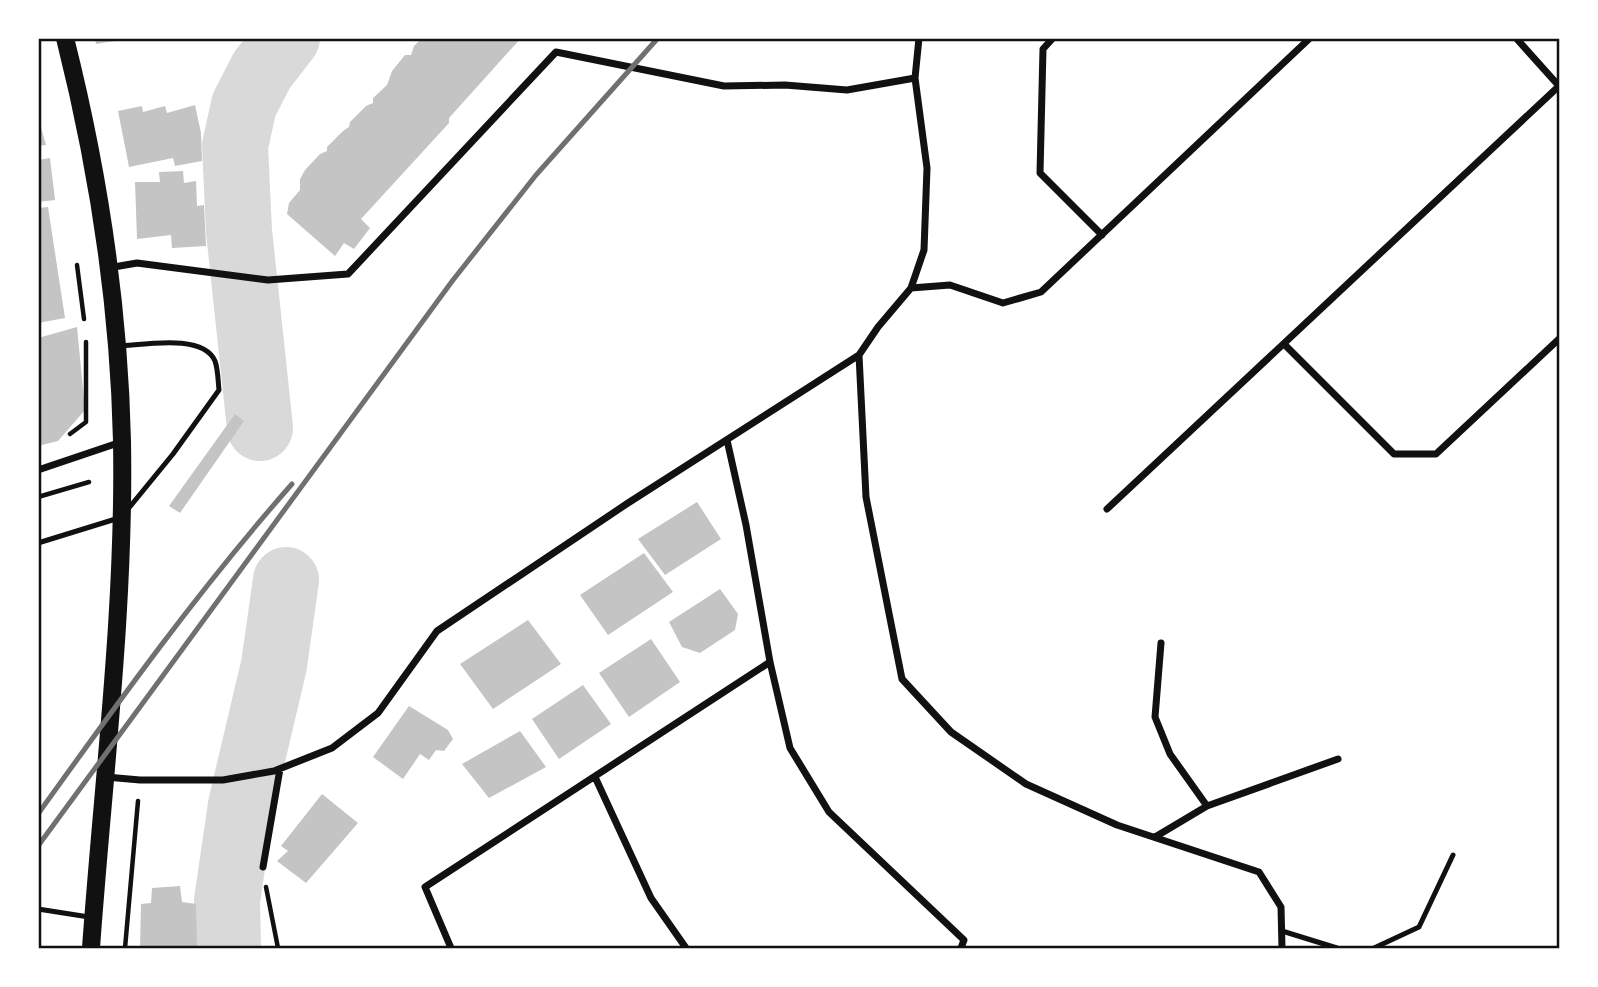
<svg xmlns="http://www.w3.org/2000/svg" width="1598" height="987" font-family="Manrope,sans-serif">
	<rect width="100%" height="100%" fill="#fff"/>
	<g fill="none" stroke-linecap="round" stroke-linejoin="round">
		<path stroke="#d9d9d9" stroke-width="66" d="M260,428L239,231L235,146L244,105L262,70L287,38
			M228,948L227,901L241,805L274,665L286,580"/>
	</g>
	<path fill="#c4c4c4" d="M95,38H120L121,40L96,44Z
		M422,38H521L449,118V123L361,219L370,228L354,249L344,243L335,256L287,214L289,203L300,190V179L305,170L320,154L327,151V147L343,131L349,127L350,122L366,106L373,103V98L387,85L392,71L405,55H411L414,46Z
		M195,105L201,133L202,161L175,166L173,158L129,167L118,111L142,106L143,112L165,106L167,113Z
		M38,117L46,145L38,146Z
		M50,158L55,200L38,202V160Z
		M183,171L184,183L196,181L197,206L204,205L206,246L172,248L171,235L137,239L135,182H160L159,172Z
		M48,207L65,318L38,323V208Z
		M77,327L85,410L58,441L38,446V338Z
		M235,414L244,421L180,513L169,506Z
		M697,502L721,539L665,575L638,539Z
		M644,553L673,592L608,635L580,595Z
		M720,589L738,614L735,630L700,653L682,647L669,622Z
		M528,620L561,664L493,709L460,664Z
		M651,639L680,682L629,717L599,673Z
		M583,685L611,724L559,759L532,719Z
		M409,706L448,730L453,739L444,751L436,750L429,760L420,754L403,779L373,757Z
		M520,731L546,767L489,798L462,764Z
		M322,794L358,823L306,883L277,861L288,851L281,846Z
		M180,886L182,902L196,904L197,948H140L141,904L151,903L152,888Z"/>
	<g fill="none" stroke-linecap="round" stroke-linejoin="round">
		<path stroke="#111" stroke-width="4.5" d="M77,265L84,319
			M70,434L86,422V342
			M38,497L89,482
			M266,887L278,948
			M125,948L138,801"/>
		<path stroke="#111" stroke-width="5" d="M119,346C143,345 203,333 215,361C218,369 218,381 219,390L173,454L128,509
			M38,543L119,518
			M38,909L89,917
			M1282,931L1337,948
			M1374,948L1419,927L1453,855"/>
		<path stroke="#111" stroke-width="7" d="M1053,38L1043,49L1040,173L1102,235
			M108,268L137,263L268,280L348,274L556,52L724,86L785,85L847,90L915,78
			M911,288L950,285L1003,303L1041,292L1310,38
			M1284,344L1394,454H1436L1560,338
			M859,355L866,497L902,679L951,732L1026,784L1117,825L1259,872L1281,907L1282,948
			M727,440L746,525L770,662L790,748L829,812L964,940L961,948
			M38,470L121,442
			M1107,509L1559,86L1516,38
			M1161,643L1155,717L1170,754L1207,806
			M106,777L140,780H223L274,771L332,748L378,713L437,631L628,503L859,355L878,327L911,288L924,250L927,168L915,78L919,38
			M595,777L651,898L686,948
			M1155,837L1207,806L1338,759
			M263,867L280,769
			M451,948L425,887L770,662"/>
		<path stroke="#111" stroke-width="18" d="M65,38C98,169 119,306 122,441C125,610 103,780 91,948"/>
		<path stroke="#707070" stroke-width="5" d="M38,814C119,701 200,588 292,484
			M38,846L453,280L536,175L658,38"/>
	</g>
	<rect width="1598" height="987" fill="none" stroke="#ffffff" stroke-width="80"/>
	<rect x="40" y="40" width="1518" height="907" fill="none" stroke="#111" stroke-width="2.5"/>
</svg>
